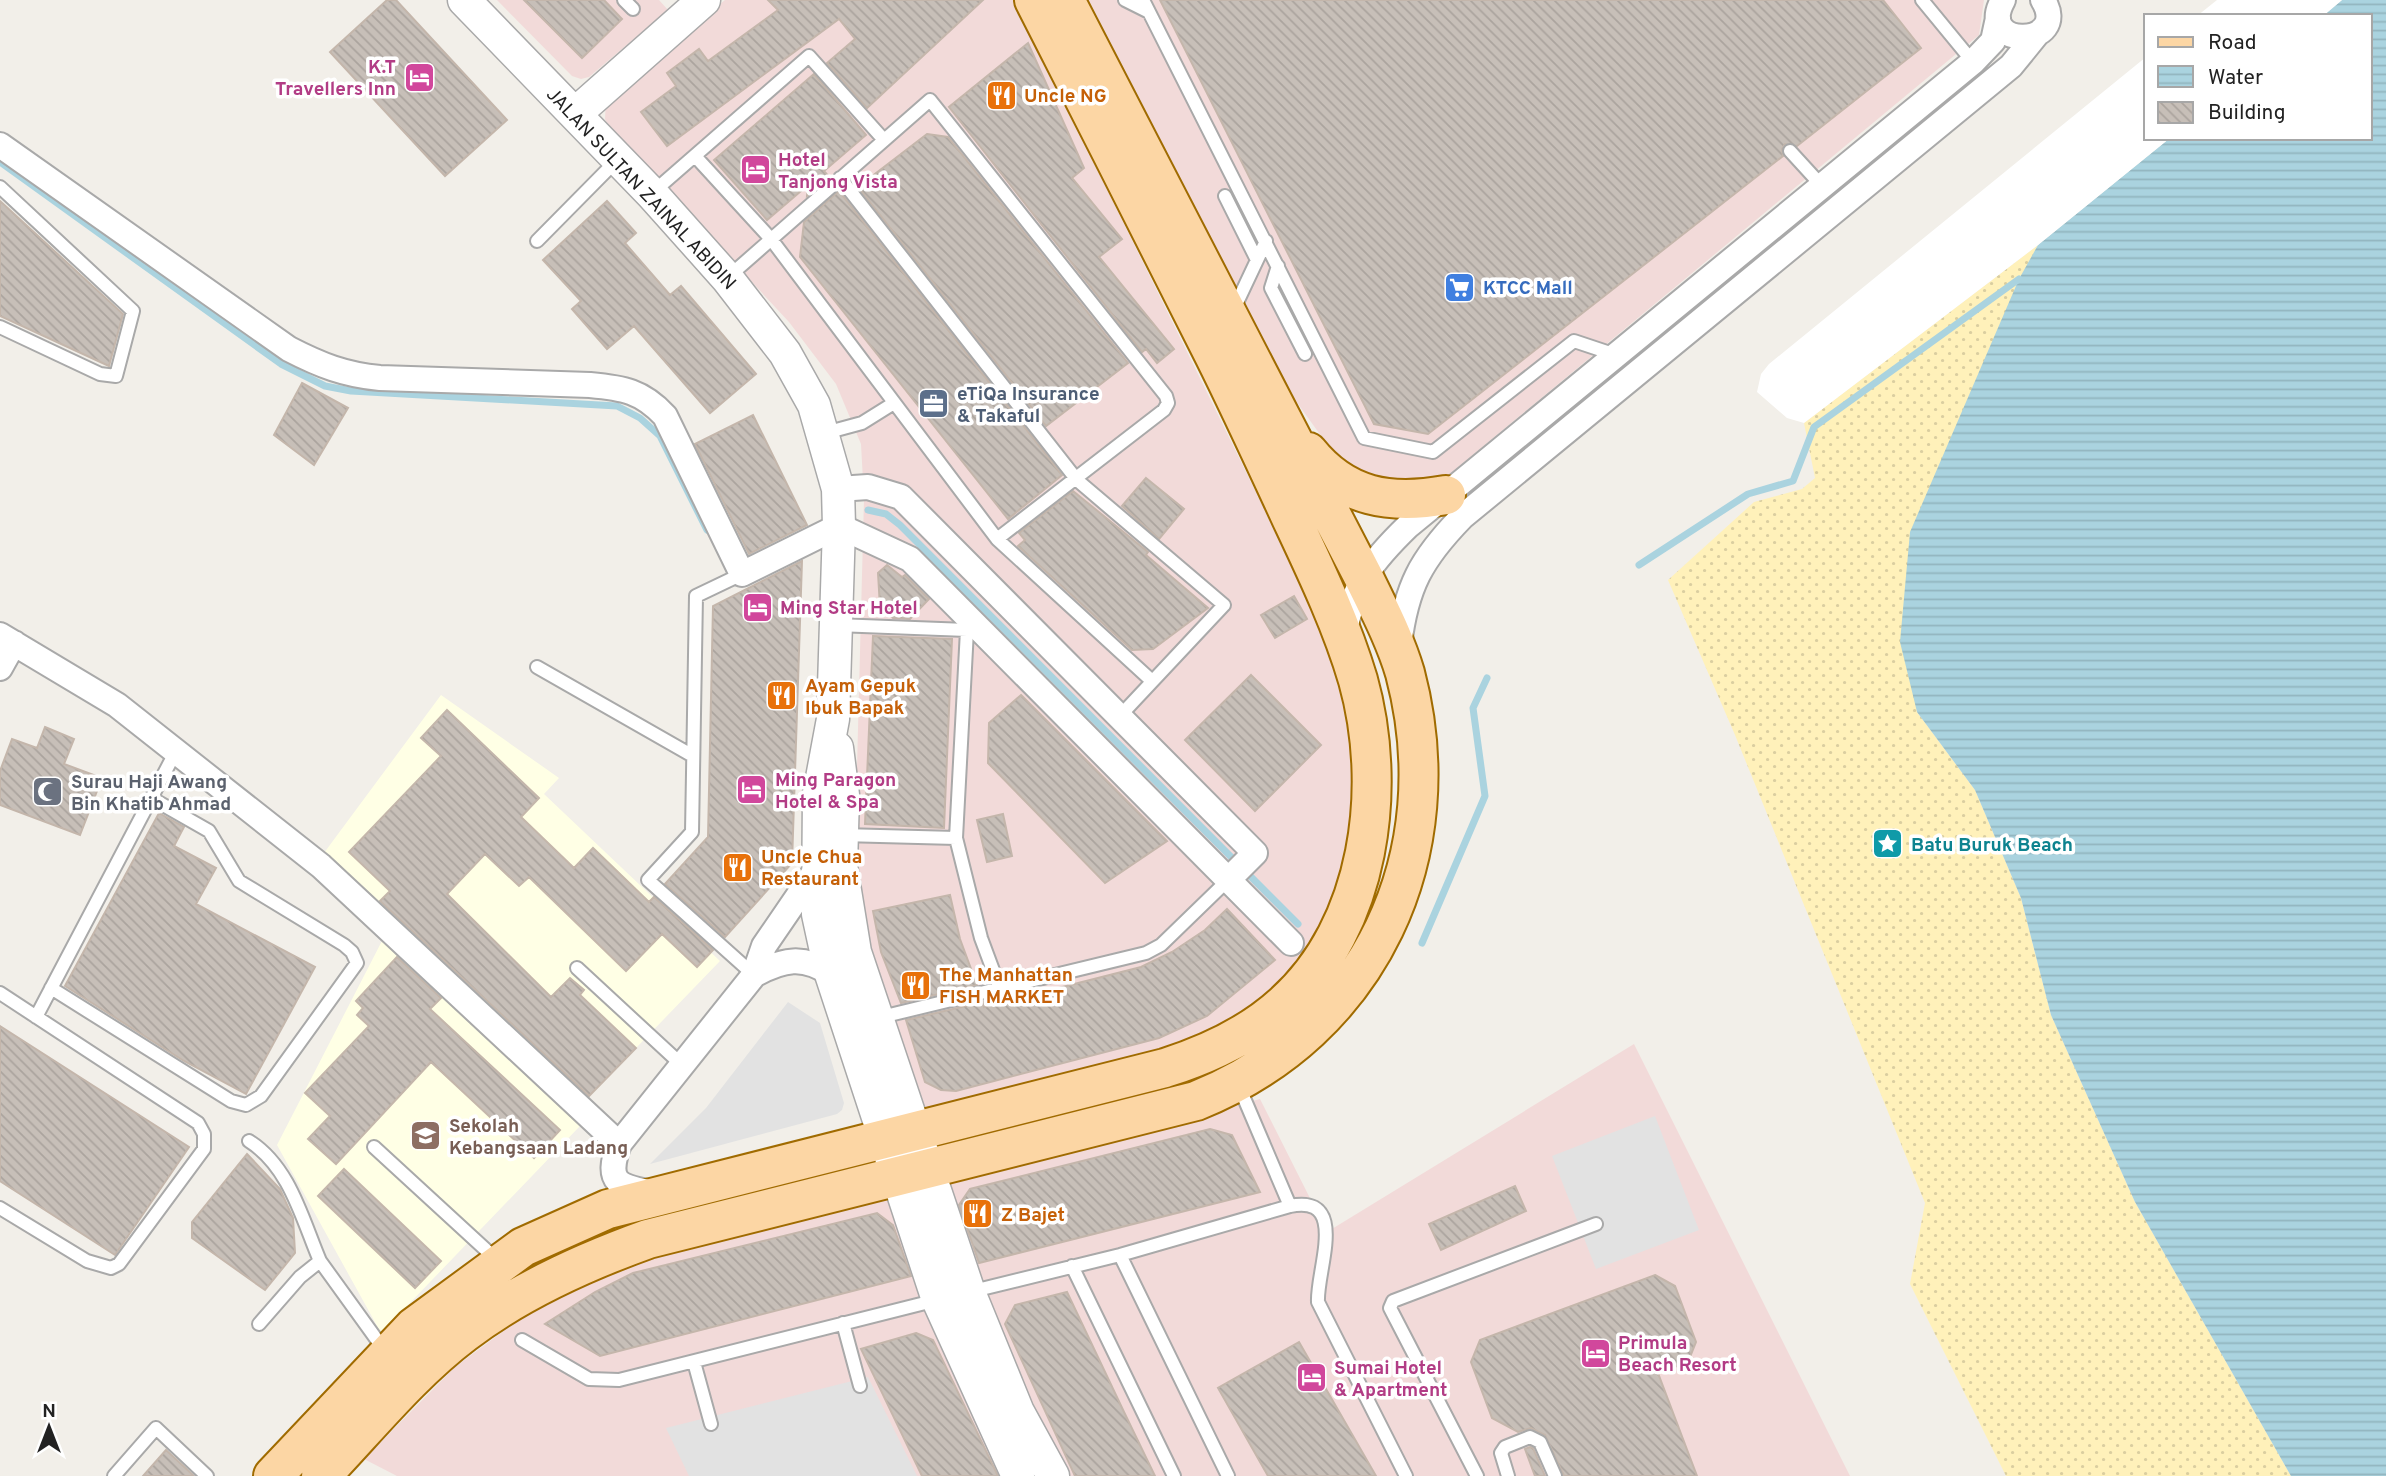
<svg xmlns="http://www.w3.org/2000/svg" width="2386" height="1476" font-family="Overpass,sans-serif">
	<defs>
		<pattern id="sand-dots" width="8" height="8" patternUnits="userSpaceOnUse" patternTransform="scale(1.75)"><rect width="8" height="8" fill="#fff1ba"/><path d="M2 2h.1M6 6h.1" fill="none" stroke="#dacea0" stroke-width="1.8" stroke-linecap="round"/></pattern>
		<pattern id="water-rules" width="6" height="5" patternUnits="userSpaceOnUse" patternTransform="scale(1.75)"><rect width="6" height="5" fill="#aad3df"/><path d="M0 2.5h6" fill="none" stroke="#92b5bf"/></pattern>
		<pattern id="building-back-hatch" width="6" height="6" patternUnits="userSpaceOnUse" patternTransform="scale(1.75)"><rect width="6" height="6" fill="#c7bfb8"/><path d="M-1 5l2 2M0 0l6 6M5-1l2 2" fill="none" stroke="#aba49e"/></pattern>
	</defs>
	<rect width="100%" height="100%" fill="#f2efe9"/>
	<path fill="#f2dad9" d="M497,0H659L668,10L589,77L581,79L572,76Z
		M725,0H1014L1346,675L1361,745L1348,868L1311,952L1245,1014L1195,1042L940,1110L921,1108L859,921L854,882L864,499L861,444L836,384L789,322L609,128L605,119L606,101L611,94Z
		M1087,0H1984L1979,35L1445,478L1390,487L1337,458L1293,397Z
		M1634,1044L1850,1476H397L364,1459L455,1367L547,1299L618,1265L1260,1099L1327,1232Z"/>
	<path fill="#ffffe5" d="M441,695L559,778L544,794L720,961L581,1105L321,857Z
		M384,937L580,1126L381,1333L277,1145Z"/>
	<path fill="url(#sand-dots)" d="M2038,245L2012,300L1917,712L1975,790L2021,898L2051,1015L2135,1202L2291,1476H2006L1910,1284L1925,1203L1735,735L1668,580L1754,502L1802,489L1815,478L1804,423Z"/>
	<path fill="#e2e2e2" d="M788,1002L820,1023L844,1103L842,1110L837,1114L650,1164L706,1108Z
		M1655,1116L1699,1230L1596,1269L1552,1156Z
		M868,1377L917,1476H689L666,1428Z"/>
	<path fill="url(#water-rules)" d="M2342,0H2386V1476H2291L2135,1202L2051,1015L2021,898L1975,790L1917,712L1900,642L1910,532L2019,279L2038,245L2170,138H2370V16H2323Z"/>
	<path fill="#fff" d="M2217,0H2342L2323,16H2197Z
		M2146,57V138H2170L2038,245L1804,423L1787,418L1757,392L1761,374L1769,364Z"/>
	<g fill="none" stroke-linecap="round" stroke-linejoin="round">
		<path stroke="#aad3df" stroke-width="7" d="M0,162L281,364L325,386L351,391L617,406L640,418L660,436L707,530
			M868,510L886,514L900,525L1298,924
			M1639,565L1748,494L1793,481L1814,427L2019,279
			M1422,943L1485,796L1473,708L1487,678"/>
	</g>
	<path fill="url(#building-back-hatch)" stroke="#c4b6ab" stroke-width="2" d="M387,0H396L507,120L445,176L330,52Z
		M524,0H604L622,19L582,58Z
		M768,0H983L867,108L827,63L855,39L839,19L667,146L641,112L676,86L667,73L699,49L708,61L778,10Z
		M1160,0H1883L1921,48L1797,146L1785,144L1782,149L1783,156L1428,434L1374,424Z
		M1028,43L1084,168L1072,178L1122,239L1099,257L1174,349L1157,363L1146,349L1142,352L949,107Z
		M814,74L866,135L824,171L829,177L807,196L808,185L767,220L714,160Z
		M927,134L948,137L1128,363L1046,426L858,187Z
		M839,191L1062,475L1008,519L800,257L804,222Z
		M0,201L123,314L109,366L0,316Z
		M607,201L636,233L625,243L670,295L681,286L756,374L710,413L634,326L607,349L572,309L581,301L543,260Z
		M302,383L348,408L314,465L274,435Z
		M753,415L807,525L749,554L695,444Z
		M1146,478L1184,509L1159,539L1122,506Z
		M1073,491L1148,552L1146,555L1208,608L1153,649L1132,650L1018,546L1025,540L1019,533Z
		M802,561L792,863L725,937L665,884L708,837L713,606Z
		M887,565L902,577L905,575L929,599L910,619L893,618L880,607L878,573Z
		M1294,596L1307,619L1275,638L1261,615Z
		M873,636L952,639L944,828L865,824Z
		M1251,675L1321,745L1255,811L1185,740Z
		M1021,695L1167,841L1105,883L988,763L989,723Z
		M447,710L539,798L521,817L574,868L593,848L649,902L654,897L713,950L697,967L662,934L626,971L529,877L519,886L485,854L447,894L551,997L570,978L584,990L580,995L636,1048L589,1096L380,901L390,891L349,852L441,756L421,738Z
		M45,727L74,739L64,764L102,778L80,835L0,805V771L12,739L37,748Z
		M159,813L184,827L174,846L216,868L196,904L315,967L246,1094L184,1061L65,986Z
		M1003,814L1012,856L987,862L977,820Z
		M950,895L960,939L977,985L901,1003L881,952L873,911Z
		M1227,909L1275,960L1207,1016L1159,1038L956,1091L941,1090L925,1082L906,1020L983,1002L984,1007L1141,967L1172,952L1205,930Z
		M397,957L441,998L430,1009L560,1130L534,1158L431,1062L336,1164L308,1139L330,1116L305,1093L369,1026L357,1015L363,1008L356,1001Z
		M0,1026L189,1147L115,1255L0,1181Z
		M1210,1129L1232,1135L1260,1192L979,1263L959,1205L970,1189Z
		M247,1154L280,1189L293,1218L295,1253L265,1290L192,1238V1222Z
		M344,1169L441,1261L415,1288L318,1196Z
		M1515,1186L1526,1211L1441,1250L1429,1224Z
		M877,1213L893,1225L911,1276L600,1356L545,1324L595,1292L633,1273Z
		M1655,1275L1675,1286L1696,1342L1688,1362L1658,1373L1697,1476H1564L1545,1435L1531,1428L1518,1432L1492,1418L1471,1362L1480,1340Z
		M1067,1292L1124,1412L1155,1476H1075L1005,1324L1015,1305Z
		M916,1333L933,1340L998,1476H922L861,1349Z
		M1299,1342L1376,1476H1268L1218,1388Z
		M1530,1447L1533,1448L1545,1476H1535L1525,1449Z
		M166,1450L194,1476H143Z"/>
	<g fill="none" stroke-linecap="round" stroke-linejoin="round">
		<defs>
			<path id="service" d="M624,0L633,9
				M1125,0L1149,12
				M1143,0L1364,438L1433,452L1574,341L1616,355
				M1922,0L1973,62
				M1790,151L1822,186
				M695,156L771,239L997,539L1152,681
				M840,178L1077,480L1224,605L1119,717
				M0,187L133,311L116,376L100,374L0,327
				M652,193L809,56L884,140
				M1225,196L1257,260
				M537,241L618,159
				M1278,266L1271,288L1305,354
				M727,278L930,100L1166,396L1168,403L1164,410L997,539
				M1233,311L1266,241
				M825,433L862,423L894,403
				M742,574L696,596L692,832L648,880L754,975
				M971,622L967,630L956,838L981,938L1000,989
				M836,625L967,630
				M537,667L693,756
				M842,835L956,838
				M577,968L682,1065
				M51,988L231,1101L246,1105L261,1096L357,963L352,952L344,945L239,881L209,831L151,798
				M0,993L198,1123L204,1134V1149L119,1264L111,1268L87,1261L0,1208
				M36,1017L176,751
				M877,1018L1146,953L1161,945L1228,880
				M249,1141C290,1167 302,1219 320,1261
				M374,1147L497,1260
				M1290,1206C1350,1194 1316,1271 1318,1302L1406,1476
				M1120,1255L1228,1476
				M1072,1266L1174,1476
				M969,1292L1120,1255L1290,1206L1238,1084
				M843,1323L860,1386
				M259,1324L300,1277L320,1261L385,1351
				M522,1340L589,1379L619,1380L937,1300
				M694,1362L711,1424
				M114,1476L156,1428L207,1476
				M1477,1476L1390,1308L1393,1301L1596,1224
				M1508,1476L1501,1453L1505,1447L1530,1437L1540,1442L1555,1476"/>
			<path id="minor" d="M2003,0C1975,51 2072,47 2043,0
				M0,145L289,349C320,365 345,375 380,378L590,385C623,388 642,391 665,416L742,574L839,526L910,559L1291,943
				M838,489L868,487L901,497L1255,853L1228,880
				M0,635L117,705L321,866L619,1144
				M1344,635C1353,584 1373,560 1408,526L1973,62L1993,41L1998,18
				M1399,645C1406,587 1421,559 1462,517L2011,66L2037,34
				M0,668L14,643
				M754,975C783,959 804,955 831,974
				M654,1193C618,1187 605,1183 619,1144L754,975L764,946L816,870"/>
			<path id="tertiary" d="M464,0L652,194L727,278L785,353L814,405L838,489L839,526L833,719L819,794L818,914L831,974L938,1300L1018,1476
				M575,114L704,0
				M837,748L843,795L841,866L855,952L969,1292L1018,1412L1053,1476"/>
			<path id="primary" d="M1308,452C1345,498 1390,505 1446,495
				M273,1476L414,1327L523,1247L608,1209L1165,1068C1209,1054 1250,1035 1284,1004C1371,926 1388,787 1358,680C1342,626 1318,575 1294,524C1268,468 1242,411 1214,355C1155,237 1094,118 1034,0
				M321,1476C367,1428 411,1373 464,1333C519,1291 584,1262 648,1239L1196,1101C1371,1031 1453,854 1405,673C1395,639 1378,607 1363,576L1065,0"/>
		</defs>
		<use href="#service" stroke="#a9a9a9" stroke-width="16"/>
		<use href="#minor" stroke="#a9a9a9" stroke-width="28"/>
		<use href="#tertiary" stroke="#a9a9a9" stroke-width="35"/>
		<use href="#primary" stroke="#a06b00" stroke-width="42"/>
		<use href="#service" stroke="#fff" stroke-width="12"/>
		<use href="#minor" stroke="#fff" stroke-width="24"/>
		<use href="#tertiary" stroke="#fff" stroke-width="32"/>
		<use href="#primary" stroke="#fcd6a4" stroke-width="38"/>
	</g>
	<defs>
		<symbol id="hotel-square" viewBox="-11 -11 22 22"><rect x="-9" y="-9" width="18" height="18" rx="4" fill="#d1479c" stroke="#fff"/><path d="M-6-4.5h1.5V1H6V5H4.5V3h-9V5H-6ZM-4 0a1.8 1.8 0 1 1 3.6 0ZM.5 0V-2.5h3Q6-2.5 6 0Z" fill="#fff"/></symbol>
		<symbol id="restaurant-square" viewBox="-11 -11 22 22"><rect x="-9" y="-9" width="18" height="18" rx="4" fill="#e8710a" stroke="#fff"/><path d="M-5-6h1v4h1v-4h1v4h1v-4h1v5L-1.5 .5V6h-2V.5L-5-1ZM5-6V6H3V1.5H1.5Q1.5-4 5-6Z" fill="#fff"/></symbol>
		<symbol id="supermarket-square" viewBox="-11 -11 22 22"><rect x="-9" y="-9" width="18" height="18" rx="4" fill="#3f7fe0" stroke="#fff"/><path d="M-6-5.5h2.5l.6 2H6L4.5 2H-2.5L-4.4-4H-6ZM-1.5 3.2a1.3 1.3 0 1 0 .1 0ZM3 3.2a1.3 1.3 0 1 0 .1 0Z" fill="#fff"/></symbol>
		<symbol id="office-square" viewBox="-11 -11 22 22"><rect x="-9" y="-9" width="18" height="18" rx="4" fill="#5c6f8a" stroke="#fff"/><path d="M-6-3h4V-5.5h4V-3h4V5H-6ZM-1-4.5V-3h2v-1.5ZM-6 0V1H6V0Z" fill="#fff"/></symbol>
		<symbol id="mosque-square" viewBox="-11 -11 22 22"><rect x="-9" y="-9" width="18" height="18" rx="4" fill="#6b7280" stroke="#fff"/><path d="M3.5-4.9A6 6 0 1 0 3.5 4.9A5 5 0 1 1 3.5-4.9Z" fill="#fff"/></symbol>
		<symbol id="sight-square" viewBox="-11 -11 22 22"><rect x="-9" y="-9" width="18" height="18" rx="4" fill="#0f9aa8" stroke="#fff"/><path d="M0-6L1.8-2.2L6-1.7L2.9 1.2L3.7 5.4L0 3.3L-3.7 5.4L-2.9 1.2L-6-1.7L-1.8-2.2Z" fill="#fff"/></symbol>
		<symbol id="school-square" viewBox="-11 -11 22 22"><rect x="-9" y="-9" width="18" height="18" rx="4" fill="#8d6e63" stroke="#fff"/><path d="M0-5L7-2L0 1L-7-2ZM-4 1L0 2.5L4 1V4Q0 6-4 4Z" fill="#fff"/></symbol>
	</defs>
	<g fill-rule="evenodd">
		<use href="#hotel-square" x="402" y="60" width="35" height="35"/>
		<use href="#restaurant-square" x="984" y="78" width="35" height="35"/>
		<use href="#hotel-square" x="738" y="152" width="35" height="35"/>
		<use href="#supermarket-square" x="1442" y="270" width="35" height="35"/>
		<use href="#office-square" x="916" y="386" width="35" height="35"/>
		<use href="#hotel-square" x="740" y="590" width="35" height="35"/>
		<use href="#restaurant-square" x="764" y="678" width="35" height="35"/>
		<use href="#hotel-square" x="734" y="772" width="35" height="35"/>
		<use href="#mosque-square" x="30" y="774" width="35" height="35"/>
		<use href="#sight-square" x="1870" y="826" width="35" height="35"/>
		<use href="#restaurant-square" x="720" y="850" width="35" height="35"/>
		<use href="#restaurant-square" x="898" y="968" width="35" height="35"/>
		<use href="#school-square" x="408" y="1118" width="35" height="35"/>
		<use href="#restaurant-square" x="960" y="1196" width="35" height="35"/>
		<use href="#hotel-square" x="1578" y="1336" width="35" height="35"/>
		<use href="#hotel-square" x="1294" y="1360" width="35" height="35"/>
	</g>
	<g text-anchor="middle" stroke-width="7" stroke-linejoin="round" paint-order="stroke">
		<g font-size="19" font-weight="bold" fill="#b23c85" stroke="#fff" text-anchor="start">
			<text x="396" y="73" text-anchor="end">K.T<tspan x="396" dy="22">Travellers Inn</tspan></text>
			<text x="778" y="166">Hotel<tspan x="778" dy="22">Tanjong Vista</tspan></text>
			<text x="780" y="614">Ming Star Hotel</text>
			<text x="775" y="786">Ming Paragon<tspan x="775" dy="22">Hotel &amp; Spa</tspan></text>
			<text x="1618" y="1349">Primula<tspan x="1618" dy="22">Beach Resort</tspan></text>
			<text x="1334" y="1374">Sumai Hotel<tspan x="1334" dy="22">&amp; Apartment</tspan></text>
		</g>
		<g font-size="19" font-weight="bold" fill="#c56008" stroke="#fff" text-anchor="start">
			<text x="1024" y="102">Uncle NG</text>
			<text x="805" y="692">Ayam Gepuk<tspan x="805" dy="22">Ibuk Bapak</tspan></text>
			<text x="761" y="863">Uncle Chua<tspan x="761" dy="22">Restaurant</tspan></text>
			<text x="939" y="981">The Manhattan<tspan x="939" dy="22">FISH MARKET</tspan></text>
			<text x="1001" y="1221">Z Bajet</text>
		</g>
		<g font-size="19" fill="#222" stroke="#fff">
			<text transform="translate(642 188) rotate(47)" y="7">JALAN SULTAN ZAINAL ABIDIN</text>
		</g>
		<g font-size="19" font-weight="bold" fill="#366cbe" stroke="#fff" text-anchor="start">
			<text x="1483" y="294">KTCC Mall</text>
		</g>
		<g font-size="19" font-weight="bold" fill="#4e5e75" stroke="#fff" text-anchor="start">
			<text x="957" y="400">eTiQa Insurance<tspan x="957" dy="22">&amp; Takaful</tspan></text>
		</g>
		<g font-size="19" font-weight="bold" fill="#5b616d" stroke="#fff" text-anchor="start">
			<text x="71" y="788">Surau Haji Awang<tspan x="71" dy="22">Bin Khatib Ahmad</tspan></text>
		</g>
		<g font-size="19" font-weight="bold" fill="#0d838f" stroke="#fff" text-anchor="start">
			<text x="1911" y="851">Batu Buruk Beach</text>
		</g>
		<g font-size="19" font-weight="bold" fill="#785e54" stroke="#fff" text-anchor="start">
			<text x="449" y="1132">Sekolah<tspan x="449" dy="22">Kebangsaan Ladang</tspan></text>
		</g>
	</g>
	<rect x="2144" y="14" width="228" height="126" fill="#ffffff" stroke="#a7a7a7" stroke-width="2"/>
	<rect x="2158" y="37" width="35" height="10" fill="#fcd6a4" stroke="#a7a7a7" stroke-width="2"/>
	<text x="2208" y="49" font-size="21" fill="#222222">Road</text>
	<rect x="2158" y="66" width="35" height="21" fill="url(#water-rules)" stroke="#a7a7a7" stroke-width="2"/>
	<text x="2208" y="84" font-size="21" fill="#222222">Water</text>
	<rect x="2158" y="102" width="35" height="21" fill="url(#building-back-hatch)" stroke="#a7a7a7" stroke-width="2"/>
	<text x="2208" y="119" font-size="21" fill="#222222">Building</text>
	<g transform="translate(49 1427)" stroke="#ffffff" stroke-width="5" paint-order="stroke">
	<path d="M0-5L12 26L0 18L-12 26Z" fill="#222222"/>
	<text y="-10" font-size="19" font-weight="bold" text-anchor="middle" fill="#222222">N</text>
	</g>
</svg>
